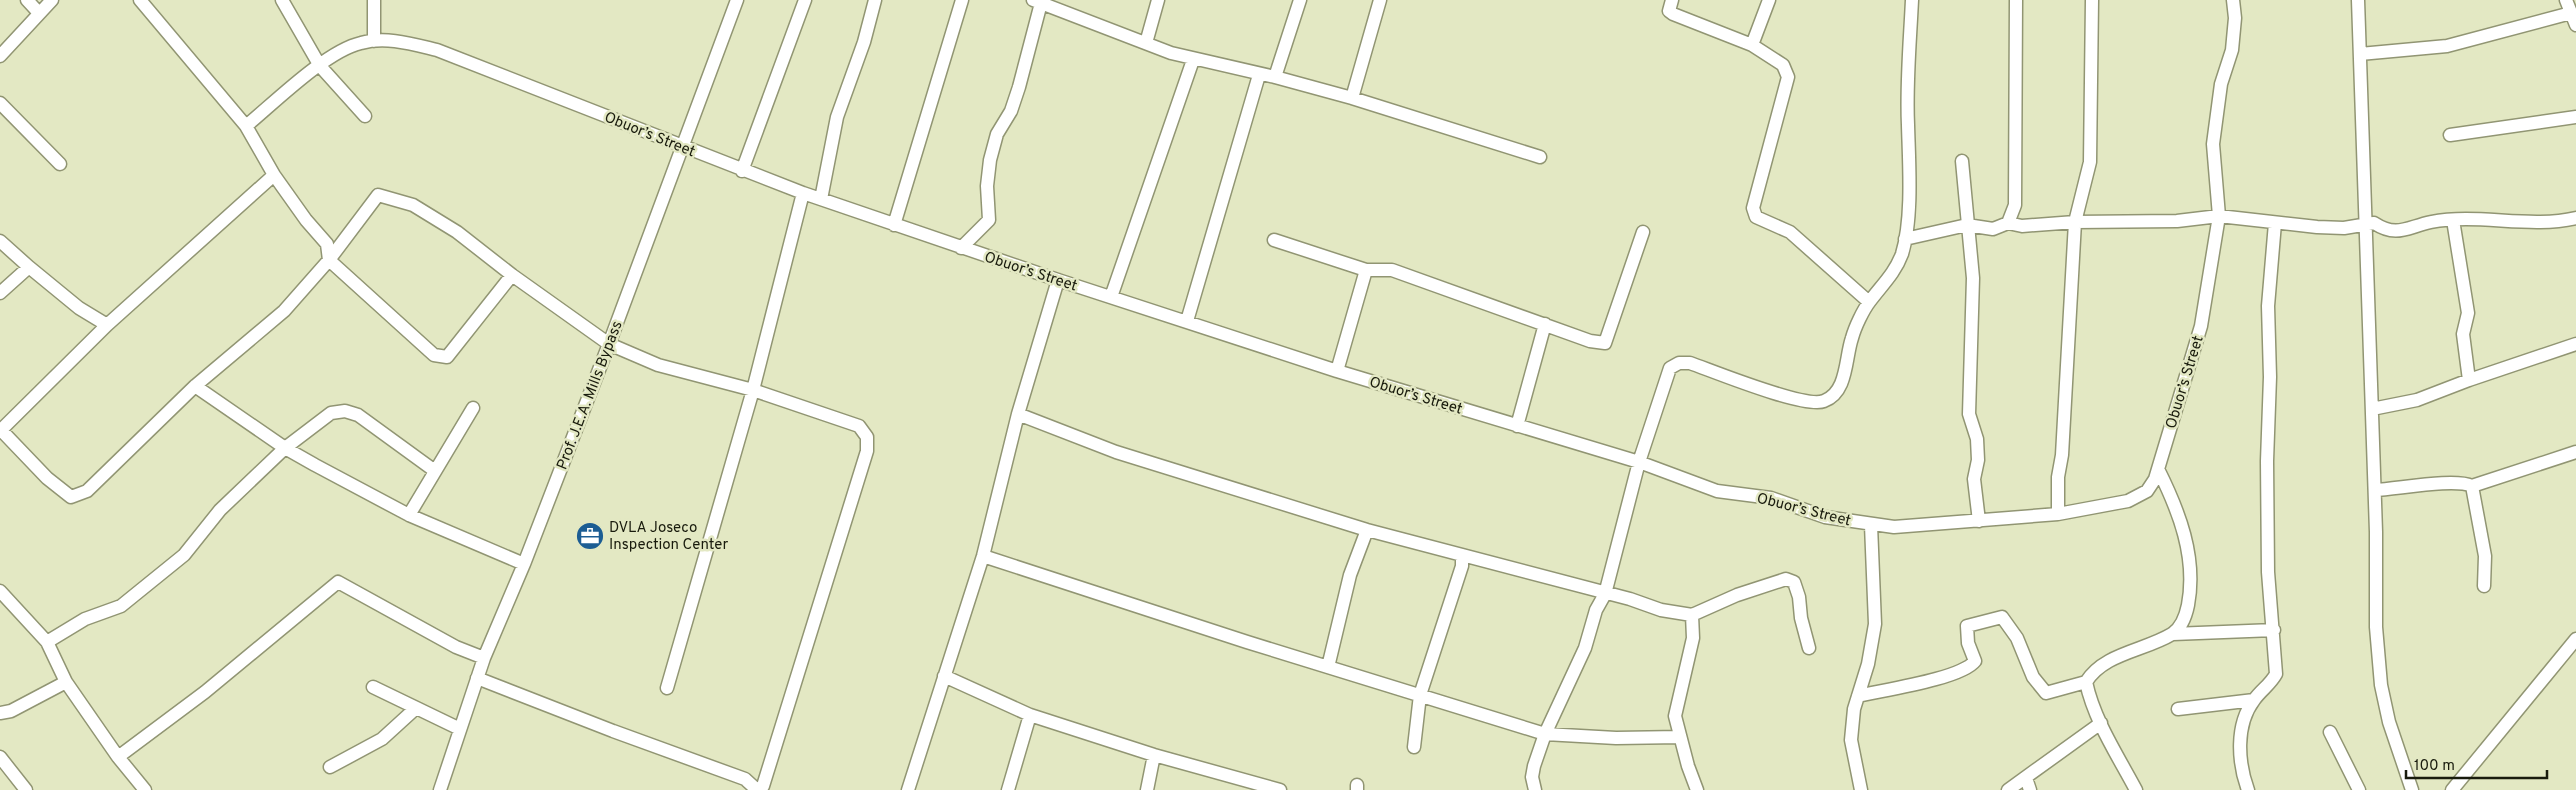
<svg xmlns="http://www.w3.org/2000/svg" width="2576" height="790" font-family="Overpass,sans-serif">
	<rect width="100%" height="100%" fill="#e3e8c3"/>
	<g fill="none" stroke-linecap="round" stroke-linejoin="round">
		<defs>
			<path id="minor" d="M27,0L39,13
				M140,0L246,126L274,175L306,220L327,244L329,260L434,355L447,357L512,275
				M282,0L320,66L365,116
				M1033,0L1171,53L1275,77L1352,98L1540,157
				M1672,0L1669,11L1673,14L1752,45L1783,65L1788,77L1753,208L1756,217L1790,232L1869,302
				M2358,0L2376,532V627L2381,685L2389,722L2412,790
				M2566,0L2576,25
				M374,41V0
				M1146,43L1158,0
				M1752,45L1769,0
				M2360,54L2447,46L2571,13
				M0,56L52,0
				M1275,77L1300,0
				M1352,98L1380,0
				M0,103L60,164
				M246,126C274,103 326,51 361,43C386,36 412,44 437,50L803,193L1058,280L1337,371L1639,462L1717,491L1771,498L1825,517L1894,527L2058,514L2128,501L2147,491L2155,479L2201,326L2219,216L2213,144L2221,84L2232,50L2235,18L2233,0
				M2450,135L2576,117
				M1962,161L1973,278L1969,414L1977,439L1978,460L1974,479L1979,521
				M742,171L805,0
				M821,199L837,117L864,42L875,0
				M2008,223L2022,226L2075,222L2177,221L2219,216L2317,227L2344,228L2374,223C2397,238 2407,227 2431,222C2479,213 2529,229 2576,218
				M894,225L962,0
				M1905,239L1967,225L1993,229L2008,223L2015,205L2016,0
				M1274,240L1366,270H1392L1590,341L1605,343L1643,232
				M0,241L29,267
				M961,248L989,220L987,186L990,160L997,134L1011,111L1019,87L1041,3
				M0,293L29,267L79,308L107,325L274,175
				M1111,297L1193,60
				M1187,321L1259,75
				M1337,371L1366,270
				M2469,380L2576,344
				M195,386L285,448L315,465L409,515L524,564
				M2372,409L2417,400L2469,380L2463,334L2468,313L2453,220
				M1018,414L1116,452L1367,530L1630,599L1661,610L1692,615L1693,638L1675,716L1688,766L1697,790
				M1517,426L1545,324
				M1,430L47,478L71,497L87,491L195,386L284,311L329,260L378,195L413,205L457,232L512,275L609,344L658,365L753,390L803,193
				M0,431L107,325
				M2472,486L2576,452
				M2375,490C2398,489 2454,478 2472,486L2485,556L2484,586
				M2058,514V477L2062,455L2075,222L2090,162L2092,0
				M409,515L473,408
				M983,556L1247,642L1545,734L1616,738L1680,737
				M0,591L47,642L66,682L118,757L145,790
				M1692,615L1737,595L1786,579L1794,582L1799,597L1801,618L1809,648
				M2173,634L2274,630
				M47,642L85,619L121,606L184,555L220,510L285,448L331,413L345,411L358,415L435,471
				M1328,667L1350,575L1367,530
				M944,676L1030,715L1154,755L1280,790
				M477,678L613,731L745,779L757,790
				M373,687L460,729
				M667,688L753,390L859,426L867,437V451L763,786L758,790
				M1858,696C1883,690 1961,679 1975,661L1968,643L1967,626L2002,617L2017,638L2033,677L2046,693L2086,682
				M2178,709L2254,700
				M0,713L11,711L66,682
				M2330,732L2359,790
				M1414,747L1420,695L1462,566V555
				M0,757L26,790
				M118,757L205,692L338,582L456,647L484,658
				M330,767L382,739L416,708
				M2026,778L2030,790
				M1357,785V790
				M440,790L484,658L524,564L609,344L737,0
				M908,790L983,556L1018,414L1058,280
				M1008,790L1030,715
				M1147,790L1154,755
				M1535,790L1532,777L1534,766L1545,734L1585,648L1596,610L1605,594L1639,462L1670,368L1679,363H1690C1713,371 1805,409 1824,401C1848,392 1845,358 1852,338C1855,327 1863,310 1870,301C1882,285 1895,273 1902,254C1913,218 1909,163 1908,125C1906,84 1910,42 1912,0
				M1861,790L1851,740L1854,709L1868,664L1875,624L1871,525
				M2008,790L2101,723
				M2136,790C2118,756 2094,720 2086,682C2104,653 2144,651 2172,634C2181,628 2186,615 2188,605C2197,557 2179,511 2158,469
				M2248,790C2238,763 2235,725 2254,700C2261,690 2270,685 2276,674L2268,572L2267,461L2270,377L2268,306L2275,223
				M2452,790L2576,639"/>
		</defs>
		<use href="#minor" stroke="#919573" stroke-width="15"/>
		<use href="#minor" stroke="#fff" stroke-width="12"/>
	</g>
	<defs>
		<symbol id="office-disc" viewBox="-11 -11 22 22"><circle r="9.5" fill="#1c5d93" stroke="#e3e8c3"/><path d="M-6-3h4V-5.5h4V-3h4V5H-6ZM-1-4.5V-3h2v-1.5ZM-6 0V1H6V0Z" fill="#fff"/></symbol>
	</defs>
	<g fill-rule="evenodd">
		<use href="#office-disc" x="574" y="520" width="32" height="32"/>
	</g>
	<g text-anchor="middle" stroke-width="5" stroke-linejoin="round" paint-order="stroke">
		<g font-size="15" fill="#191b0d" stroke="#e3e8c3">
			<text transform="translate(650 134) rotate(22)" y="5">Obuor’s Street</text>
			<text transform="translate(1031 271) rotate(18)" y="5">Obuor’s Street</text>
			<text transform="translate(2184 382) rotate(-73)" y="5">Obuor’s Street</text>
			<text transform="translate(589 395) rotate(-69)" y="5">Prof. J.E.A. Mills Bypass</text>
			<text transform="translate(1416 395) rotate(17)" y="5">Obuor’s Street</text>
			<text transform="translate(1804 509) rotate(14)" y="5">Obuor’s Street</text>
		</g>
		<g font-size="15" fill="#191b0d" stroke="#e3e8c3" text-anchor="start">
			<text x="609" y="532">DVLA Joseco<tspan x="609" dy="17">Inspection Center</tspan></text>
		</g>
	</g>
	<path d="M2406 770v8h141v-8" fill="none" stroke="#191b0d" stroke-width="2.5"/>
	<text x="2414" y="770" font-size="15" fill="#191b0d" stroke="#e3e8c3" stroke-width="4" paint-order="stroke">100 m</text>
</svg>
